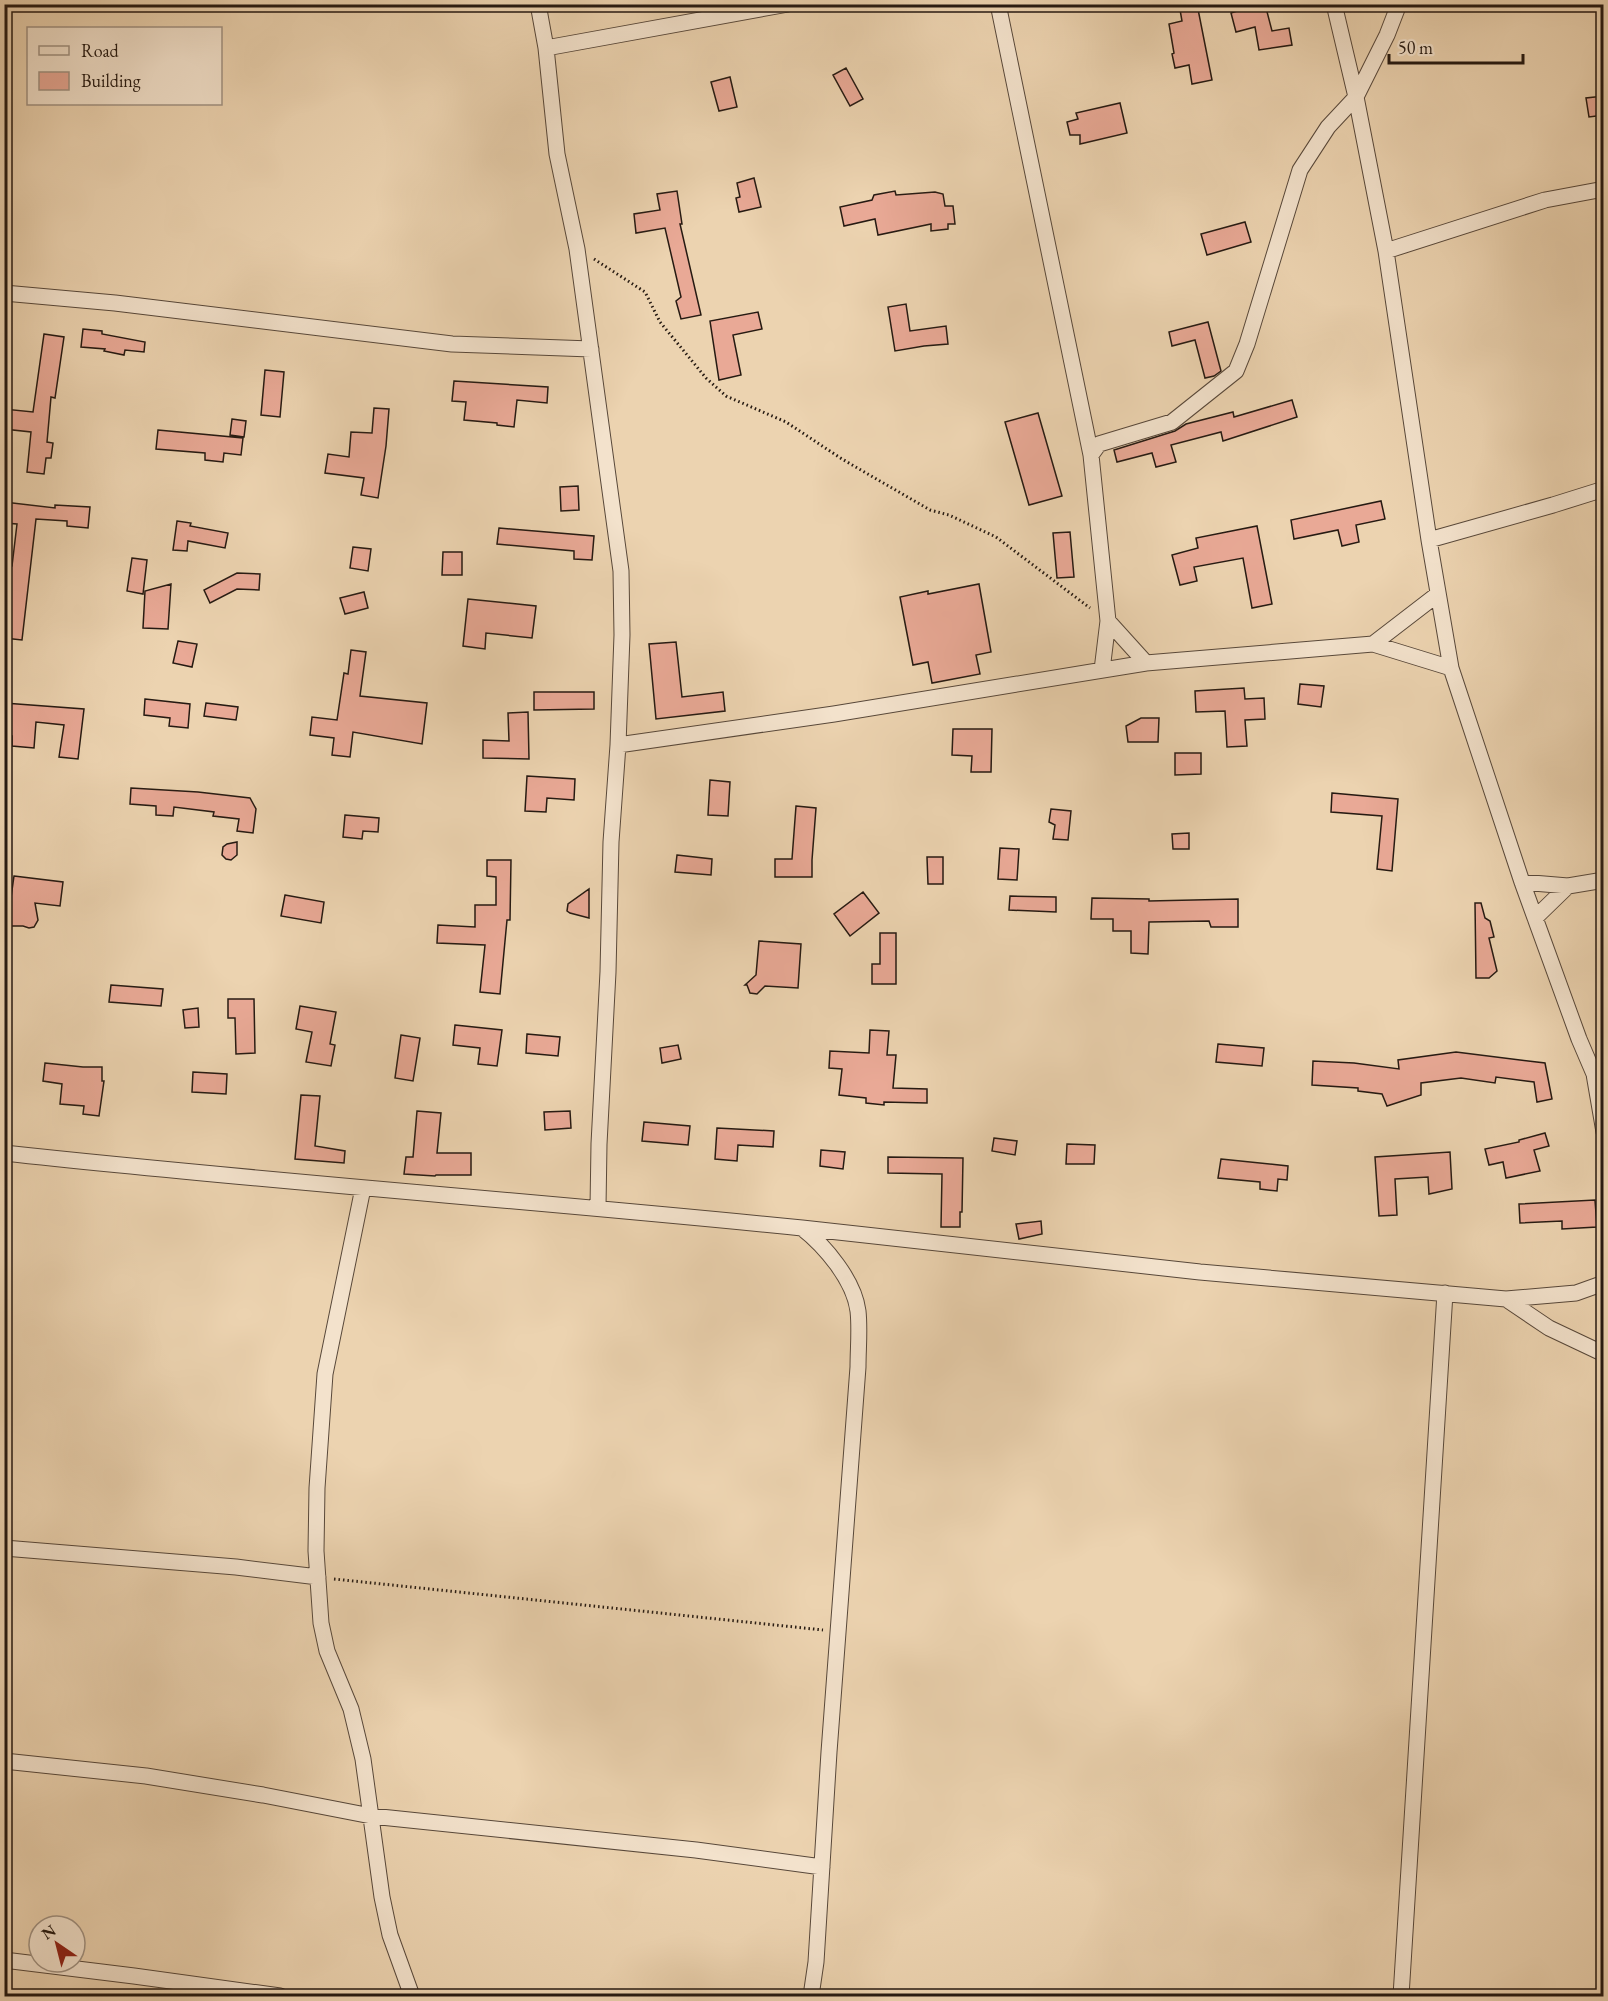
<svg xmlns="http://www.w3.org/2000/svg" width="1608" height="2001" font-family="'EB Garamond',serif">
	<rect width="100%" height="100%" fill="#ecd3b0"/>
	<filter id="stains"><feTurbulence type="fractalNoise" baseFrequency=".00333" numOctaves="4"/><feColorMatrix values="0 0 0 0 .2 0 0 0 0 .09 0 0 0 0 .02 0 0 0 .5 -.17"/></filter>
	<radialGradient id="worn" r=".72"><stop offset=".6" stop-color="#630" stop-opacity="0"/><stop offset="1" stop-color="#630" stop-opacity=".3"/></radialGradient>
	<path fill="#e9a996" stroke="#261a12" stroke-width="1.5" d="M1179,4H1197L1212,80L1192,84L1189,65L1175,68L1172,54L1174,53L1169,24L1182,21Z
		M1259,4H1265L1272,31L1289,28L1292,45L1259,50L1255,27L1236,32L1231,13Z
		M846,68L863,99L850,106L833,75Z
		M730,77L737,107L719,111L711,82Z
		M1604,96V115L1589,117L1586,98Z
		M1120,103L1127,133L1080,144V135H1070L1067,122L1078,119L1076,113Z
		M754,178L761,207L739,212L736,198L740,197L737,183Z
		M677,191L682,224H680L701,315L681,319L676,301L681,297L665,228L636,233L634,214L660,210L657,194Z
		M895,191L896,195L935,192L943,194L945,206H953L955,224H948V229L931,231V224L878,235L875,219L844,226L840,207L872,200L874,195Z
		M1245,222L1251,242L1207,255L1201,234Z
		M906,304L910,331L946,326L948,344L924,346L895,351L888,307Z
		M758,312L762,329L733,335L741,375L719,380L710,321Z
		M1208,322L1221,371L1214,376L1205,378L1195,340L1172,346L1169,332Z
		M83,329L102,331V334L145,342L144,352L125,350L124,355L104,351L105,349L81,347Z
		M44,334L64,337L55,398L51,397L47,442L53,443L51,458H46L44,474L27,472L31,432L4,429V409L33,412Z
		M265,370L284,372L280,417L261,415Z
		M454,381L548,387L547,403L517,400L514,427L497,425V423L464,420L466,402L452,401Z
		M1292,400L1297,417L1223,441L1221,432L1171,445L1176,462L1156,467L1152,453L1117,462L1114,450L1175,431L1186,424L1233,412L1234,417Z
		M374,408L389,409L386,446L378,498L361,495L364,478L325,473L328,454L349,457L351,432L372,433Z
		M1038,413L1062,496L1029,505L1005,422Z
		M232,419L246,421L244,437L230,435Z
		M158,430L243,438L241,455L224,453L223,462L205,460V453L156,449Z
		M578,486L579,510L561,511L560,487Z
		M1381,501L1385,519L1356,525L1359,542L1342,546L1338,530L1294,539L1291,520Z
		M4,502L55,508V505L90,507L88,528L67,526V521L36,519L22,640L4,638L9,584H4V565L12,566L17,524L4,523Z
		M177,521L191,523L190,526L228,533L225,548L188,541L187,551L173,550Z
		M1257,526L1272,604L1252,608L1243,558L1194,567L1197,581L1180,585L1172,555L1198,548L1196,538Z
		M499,528L594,536L592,560L574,559V551L497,544Z
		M1070,532L1074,577L1057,578L1053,533Z
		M353,547L371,549L368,571L350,568Z
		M443,552H462V575H442Z
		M132,558L147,560L143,594L127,591Z
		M237,573L260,574L259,590L237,589L210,603L204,590Z
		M171,584L168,629L143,628L145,591Z
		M979,584L991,652L976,655L980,674L932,683L928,662L913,665L900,597L928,591V594Z
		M364,592L368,608L345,614L340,598Z
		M468,599L536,606L532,638L486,633L485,649L463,646Z
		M178,641L197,644L192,667L173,663Z
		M676,642L682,697L723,692L725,711L656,719L649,644Z
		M351,650L366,652L360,696L427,703L422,744L353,732L350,757L332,755L334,738L310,735L312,717L337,720L344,673L348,674Z
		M1300,684L1324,686L1321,707L1298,704Z
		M1244,688L1245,699L1264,698L1265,719L1245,720L1247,746L1227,747L1225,711L1196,712L1195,691Z
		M534,692H594V709L534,710Z
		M145,699L190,704L188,728L169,726L170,718L144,715Z
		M4,703L84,709L78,759L59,757L64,725L36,722L34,748L12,746V736L4,735Z
		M206,703L238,707L236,720L204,716Z
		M528,712L529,759L483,758V740L509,741L508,713Z
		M1141,718H1159L1158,742H1128L1126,726Z
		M953,729H992L991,772H971L972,756L952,755Z
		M1175,753H1201V774L1175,775Z
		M527,776L575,779L574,800L547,798L546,812L525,811Z
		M710,780L730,782L728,816L708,815Z
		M131,788L198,792L250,798L256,809L253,833L237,831L239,819L213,816L214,812L174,807L173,816L156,815V806L130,804Z
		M1332,793L1398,799L1392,871L1377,869L1382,816L1331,812Z
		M796,806L816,808L812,860V877H775V859H792Z
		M1051,809L1071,811L1068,840L1053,839L1055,825L1049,822Z
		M345,815L379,818L378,832L363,831L362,839L343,837Z
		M1189,833V849H1173L1172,834Z
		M237,842V855L231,860L226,859L222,855L223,847L227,844Z
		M1000,848L1019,849L1017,880L998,879Z
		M677,855L712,859L711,875L675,872Z
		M927,857H943V884H928Z
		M487,860H511L510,920H507L500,994L480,992L485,945L437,943L438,925L475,927V905H496V877L487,876Z
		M14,876L63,882L60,906L35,903L38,920L34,927L29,928L23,926H7Z
		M589,889V918L570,913L567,911L568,904Z
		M863,892L879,913L850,936L834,914Z
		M285,895L324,902L321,923L281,916Z
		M1010,896L1056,897V912L1009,910Z
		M1092,898L1149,899V901L1238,899V927H1211L1209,921L1149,922L1148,954L1131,953V931H1113V919H1091Z
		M1475,903H1481L1485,918L1490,921L1494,937L1489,938L1497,971L1489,978H1476Z
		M880,933H896V984H872V964H880Z
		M759,941L801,944L798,988L765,986L757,994L750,993L747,985H745L756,975Z
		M111,985L163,989L161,1006L109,1002Z
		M228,999H254L255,1053L236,1054L235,1018H228Z
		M300,1006L336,1012L330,1044L335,1045L331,1066L306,1062L312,1032L296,1029Z
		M198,1008L199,1027L185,1028L183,1010Z
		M455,1025L502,1030L497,1066L478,1064L480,1048L453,1045Z
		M870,1030L889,1031L887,1055H896L893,1088L927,1089V1103L884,1102V1105L866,1103V1098L839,1095L842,1069L829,1068L830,1051L869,1053Z
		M527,1034L560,1037L558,1056L526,1053Z
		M401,1035L420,1038L413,1081L395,1078Z
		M1218,1044L1264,1048L1262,1066L1216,1062Z
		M678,1045L681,1059L662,1063L660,1048Z
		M1456,1052L1545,1063L1552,1099L1537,1102L1534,1082L1496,1077L1495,1083L1461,1078L1421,1083V1095L1387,1106L1382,1094L1358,1091V1088L1312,1085L1313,1061L1354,1063L1399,1069L1398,1060Z
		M45,1063L83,1067H102V1081H104L99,1116L83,1114L84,1106L60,1104L62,1084L43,1081Z
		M193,1072L227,1074L226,1094L192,1092Z
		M301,1095L320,1096L315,1146L345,1151L344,1163L295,1159Z
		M417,1111L441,1113L437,1153H471V1175H436L435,1176L404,1174L406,1157H413Z
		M570,1111L571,1128L545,1130L544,1112Z
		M644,1122L690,1126L688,1145L642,1141Z
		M717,1128L774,1131L773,1147L738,1145L737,1161L715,1159Z
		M1545,1133L1549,1146L1534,1150L1540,1171L1506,1178L1503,1162L1489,1165L1485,1149L1519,1142V1140Z
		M994,1138L1017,1141L1015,1155L992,1151Z
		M1067,1144L1095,1145L1094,1164H1066Z
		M821,1150L845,1152L843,1169L820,1166Z
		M1450,1152L1452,1189L1429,1194L1428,1177L1395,1179L1397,1215L1379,1216L1375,1157Z
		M888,1157L963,1158L962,1212H960V1227H941L942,1174L888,1173Z
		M1221,1159L1288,1166L1287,1180L1278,1179L1277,1191L1260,1189V1182L1218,1178Z
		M1595,1200L1597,1227L1562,1229V1221L1520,1223L1519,1204Z
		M1041,1221L1042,1234L1019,1239L1016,1224Z"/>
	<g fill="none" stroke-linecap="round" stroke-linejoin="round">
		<defs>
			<path id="minor" d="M538,4L546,48L557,154L577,249L621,571L622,635L618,745L611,842L608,972L599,1144L598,1207
				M998,4L1091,455L1108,621L1146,663
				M1334,4L1356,97L1386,251L1429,540L1451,668L1522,882L1579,1039L1594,1074L1604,1132
				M546,48L788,4
				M1386,251L1545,200L1604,189
				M4,293L115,303L452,344L591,349
				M1091,455L1099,444L1172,422L1236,371L1247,344L1300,170L1328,127L1356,97L1387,35L1399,4
				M1429,540L1553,505L1604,489
				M1373,644L1438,594
				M1102,670L1108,621
				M618,745L834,714L1146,663L1373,644L1451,668
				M1522,882L1568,886L1604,880
				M1535,918L1568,886
				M4,1153C270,1182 536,1201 802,1228C825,1246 854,1280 858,1311C860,1329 858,1349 858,1367L829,1752L816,1962L811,1996
				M363,1188L325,1374L317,1488L316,1551L321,1623L327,1651L351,1709L363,1759L382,1897L390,1935L412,1996
				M802,1228L1200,1272L1506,1299L1549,1328L1604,1354
				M1506,1299L1576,1293L1604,1283
				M4,1548L236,1567L318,1577
				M4,1761L146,1776L263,1795L371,1816L696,1850L822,1867
				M4,1960L134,1976L280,1996
				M1401,1996L1445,1293"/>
		</defs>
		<use href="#minor" stroke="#58483a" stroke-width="17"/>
		<path stroke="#261a12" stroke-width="3" stroke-dasharray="1.5 3" stroke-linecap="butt" d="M594,259L645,292L660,322L706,378L726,396L786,422L842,459L930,510L949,515L996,537L1090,608
			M334,1579L823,1630"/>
		<use href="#minor" stroke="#f3e2cc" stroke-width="15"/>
	</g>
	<rect width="1608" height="2001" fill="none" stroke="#ecd3b0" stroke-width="24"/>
	<rect x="6" y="6" width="1596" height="1989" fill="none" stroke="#261a12" stroke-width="3"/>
	<rect x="12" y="12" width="1584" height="1977" fill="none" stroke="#261a12" stroke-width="1.5"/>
	<rect x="27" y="27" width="195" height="78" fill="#f3e2cc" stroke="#a19282" stroke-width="1.5"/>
	<rect x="39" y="46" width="30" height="9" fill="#f3e2cc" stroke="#a19282" stroke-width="1.5"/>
	<text x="81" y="57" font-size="18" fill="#261a12">Road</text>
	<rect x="39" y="72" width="30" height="18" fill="#e9a996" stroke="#a19282" stroke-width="1.5"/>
	<text x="81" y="87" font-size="18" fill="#261a12">Building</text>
	<g transform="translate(57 1944) rotate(325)"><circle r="28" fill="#f3e2cc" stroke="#a19282" stroke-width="1.5"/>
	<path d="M0-4.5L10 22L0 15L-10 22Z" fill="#8f2418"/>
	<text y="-9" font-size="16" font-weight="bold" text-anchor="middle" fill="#261a12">N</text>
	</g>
	<path d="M1389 54v9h134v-9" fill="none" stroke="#261a12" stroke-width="3"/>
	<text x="1398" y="54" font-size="18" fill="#261a12" stroke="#f3e2cc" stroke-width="4.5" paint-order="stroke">50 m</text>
	<rect width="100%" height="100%" filter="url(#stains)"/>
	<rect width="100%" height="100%" fill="url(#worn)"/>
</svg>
